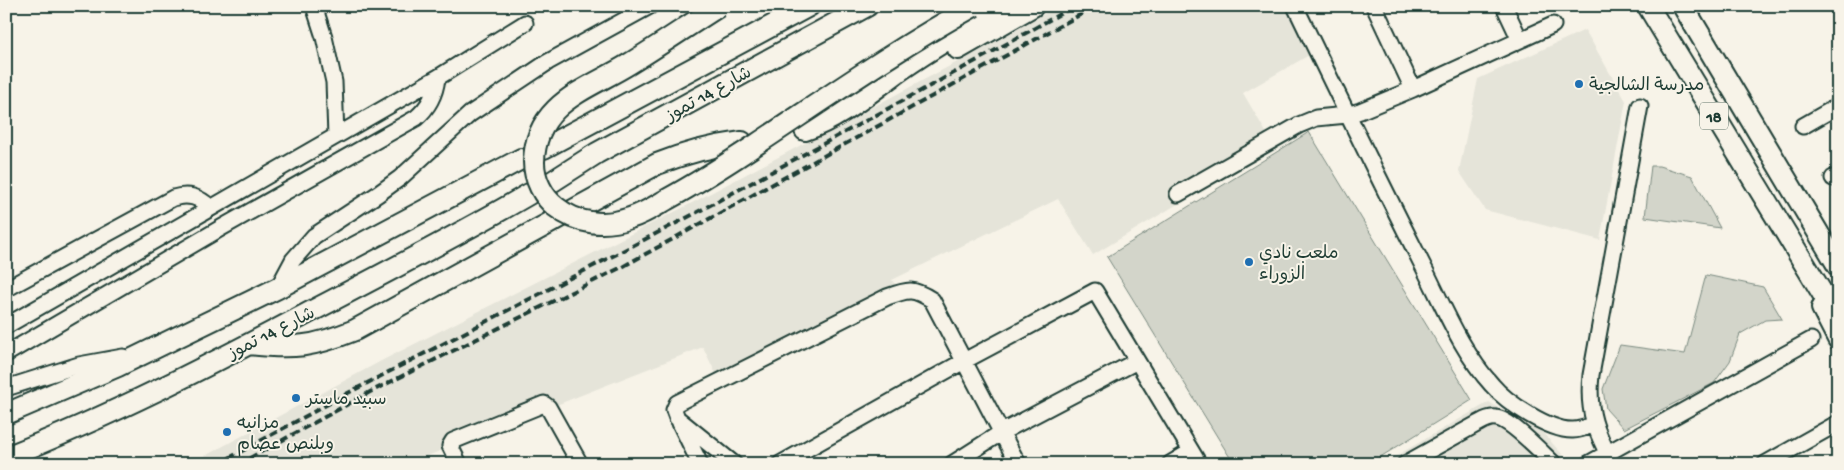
<svg xmlns="http://www.w3.org/2000/svg" width="1844" height="470" font-family="'Gochi Hand','Playpen Sans Arabic',sans-serif">
	<rect width="100%" height="100%" fill="#f7f3e8"/>
	<filter id="ink" filterUnits="userSpaceOnUse"><feTurbulence type="fractalNoise" baseFrequency=".02" numOctaves="2"/><feDisplacementMap in="SourceGraphic" scale="10" xChannelSelector="R" yChannelSelector="G"/><feConvolveMatrix kernelMatrix="1 2 1 2 8 2 1 2 1" color-interpolation-filters="sRGB"/></filter>
	<g filter="url(#ink)">
		<path fill="#e5e4d9" d="M1058,6H1286L1311,54L1243,93L1274,146L1093,255L1058,199L892,280L903,297L716,374L703,347L407,464H190L383,360L690,204L995,42Z
			M1585,30L1626,101L1600,240L1485,210L1459,171L1478,79Z
			M1489,402L1509,415L1533,422L1571,464H1382Z"/>
		<path fill="#d3d5ca" stroke="#79897f" d="M1309,132L1472,400L1369,464H1234L1107,257Z
			M1651,166H1659L1692,176L1720,228L1645,217Z
			M1706,275L1763,287L1782,319L1765,320L1740,334L1730,361L1714,383L1624,429L1606,409L1603,389L1620,345L1685,354Z"/>
		<g fill="none" stroke-linecap="round" stroke-linejoin="round">
			<defs>
				<path id="minor" d="M314,6L324,37L334,82L336,136
					M1295,6C1337,93 1379,179 1422,264C1443,305 1461,351 1492,385C1507,403 1550,431 1573,430C1581,430 1587,427 1595,424
					M1374,6L1413,89
					M1504,6L1520,40
					M1803,126L1838,106
					M1833,178L1838,176
					M1178,194L1299,125L1316,118L1347,115L1360,111L1413,89L1553,25
					M278,288L293,260L314,236L378,194L400,178L470,114L548,62L650,6
					M6,289L173,198C189,193 199,197 211,208
					M6,326L437,78L525,23
					M6,354L221,228L416,118C429,107 435,95 437,78
					M6,388L79,365L123,357
					M680,423L700,464
					M459,464L450,446L453,441L544,404L548,407L580,464
					M734,464L677,418L674,410L677,403L887,297C909,289 913,288 932,300L1018,464
					M780,464L964,361L1095,291L1199,464
					M952,464L1002,432L1137,361
					M1170,464L1190,452
					M1405,464L1477,424C1483,421 1489,417 1496,418C1510,419 1542,453 1554,464
					M1588,464L1811,340
					M1613,464C1596,432 1587,412 1591,375L1640,106
					M1765,464L1838,423"/>
				<path id="major" d="M1648,6L1838,319
					M1683,6L1838,266
					M958,49L1033,6
					M805,130C841,118 871,91 902,69C935,46 969,26 1004,6
					M544,148L809,6
					M550,183L597,153L867,6
					M1822,308L1838,339
					M249,344C294,349 313,347 355,330L657,164C685,153 712,146 742,142
					M6,414L118,366L278,288L521,159
					M6,457C111,416 210,365 310,312C383,274 457,236 529,194"/>
			</defs>
			<use href="#minor" stroke="#1f3d34" stroke-width="19"/>
			<use href="#major" stroke="#1f3d34" stroke-width="24"/>
			<use href="#minor" stroke="#f7f3e8" stroke-width="15"/>
			<use href="#major" stroke="#f7f3e8" stroke-width="20"/>
			<path stroke="#1f3d34" stroke-width="4" stroke-dasharray="8 4" stroke-linecap="butt" d="M218,464L348,393L692,215L985,56L1074,6
				M239,464L370,392L622,267L1096,6"/>
			<defs>
				<path id="major-bridge" d="M719,6C689,25 660,45 629,64C587,90 535,103 534,162C534,179 543,197 556,207C577,224 605,227 630,218C643,214 654,207 666,200C697,183 727,164 757,144C828,97 898,48 974,6"/>
			</defs>
			<use href="#major-bridge" stroke="#1f3d34" stroke-width="24" stroke-linecap="butt"/>
			<use href="#major-bridge" stroke="#f7f3e8" stroke-width="20"/>
		</g>
	</g>
	<g fill="#1f6fb2" stroke="#f7f3e8" stroke-width="2">
		<circle cx="1579" cy="84" r="5"/>
		<circle cx="1249" cy="262" r="5"/>
		<circle cx="296" cy="398" r="5"/>
		<circle cx="227" cy="432" r="5"/>
	</g>
	<g text-anchor="middle" stroke-width="4" stroke-linejoin="round" paint-order="stroke">
		<rect fill="#f7f3e8" stroke="#60746a" stroke-width="1" x="1700" y="102.5" width="28" height="27" rx="4"/>
		<g font-size="16" font-weight="bold" fill="#1f3d34">
			<text x="1714" y="122">18</text>
		</g>
		<g font-size="18" fill="#1f3d34" stroke="#f7f3e8" text-anchor="start">
			<text x="1589" y="90">مدرسة الشالجية</text>
			<text x="1259" y="258">ملعب نادي<tspan x="1259" dy="21">الزوراء</tspan></text>
			<text x="306" y="404">سبيد ماستر</text>
			<text x="237" y="428">مزانيه<tspan x="237" dy="21">وبلنص عصام</tspan></text>
		</g>
		<g font-size="18" fill="#1f3d34" stroke="#f7f3e8">
			<text transform="translate(708 93) rotate(-29)" y="6">شارع 14 تموز</text>
			<text transform="translate(271 332) rotate(-27)" y="6">شارع 14 تموز</text>
		</g>
	</g>
	<rect width="1844" height="470" fill="none" stroke="#f7f3e8" stroke-width="25"/>
	<rect x="12" y="12" width="1819" height="445" fill="none" stroke="#1f3d34" stroke-width="2" filter="url(#ink)"/>
</svg>
